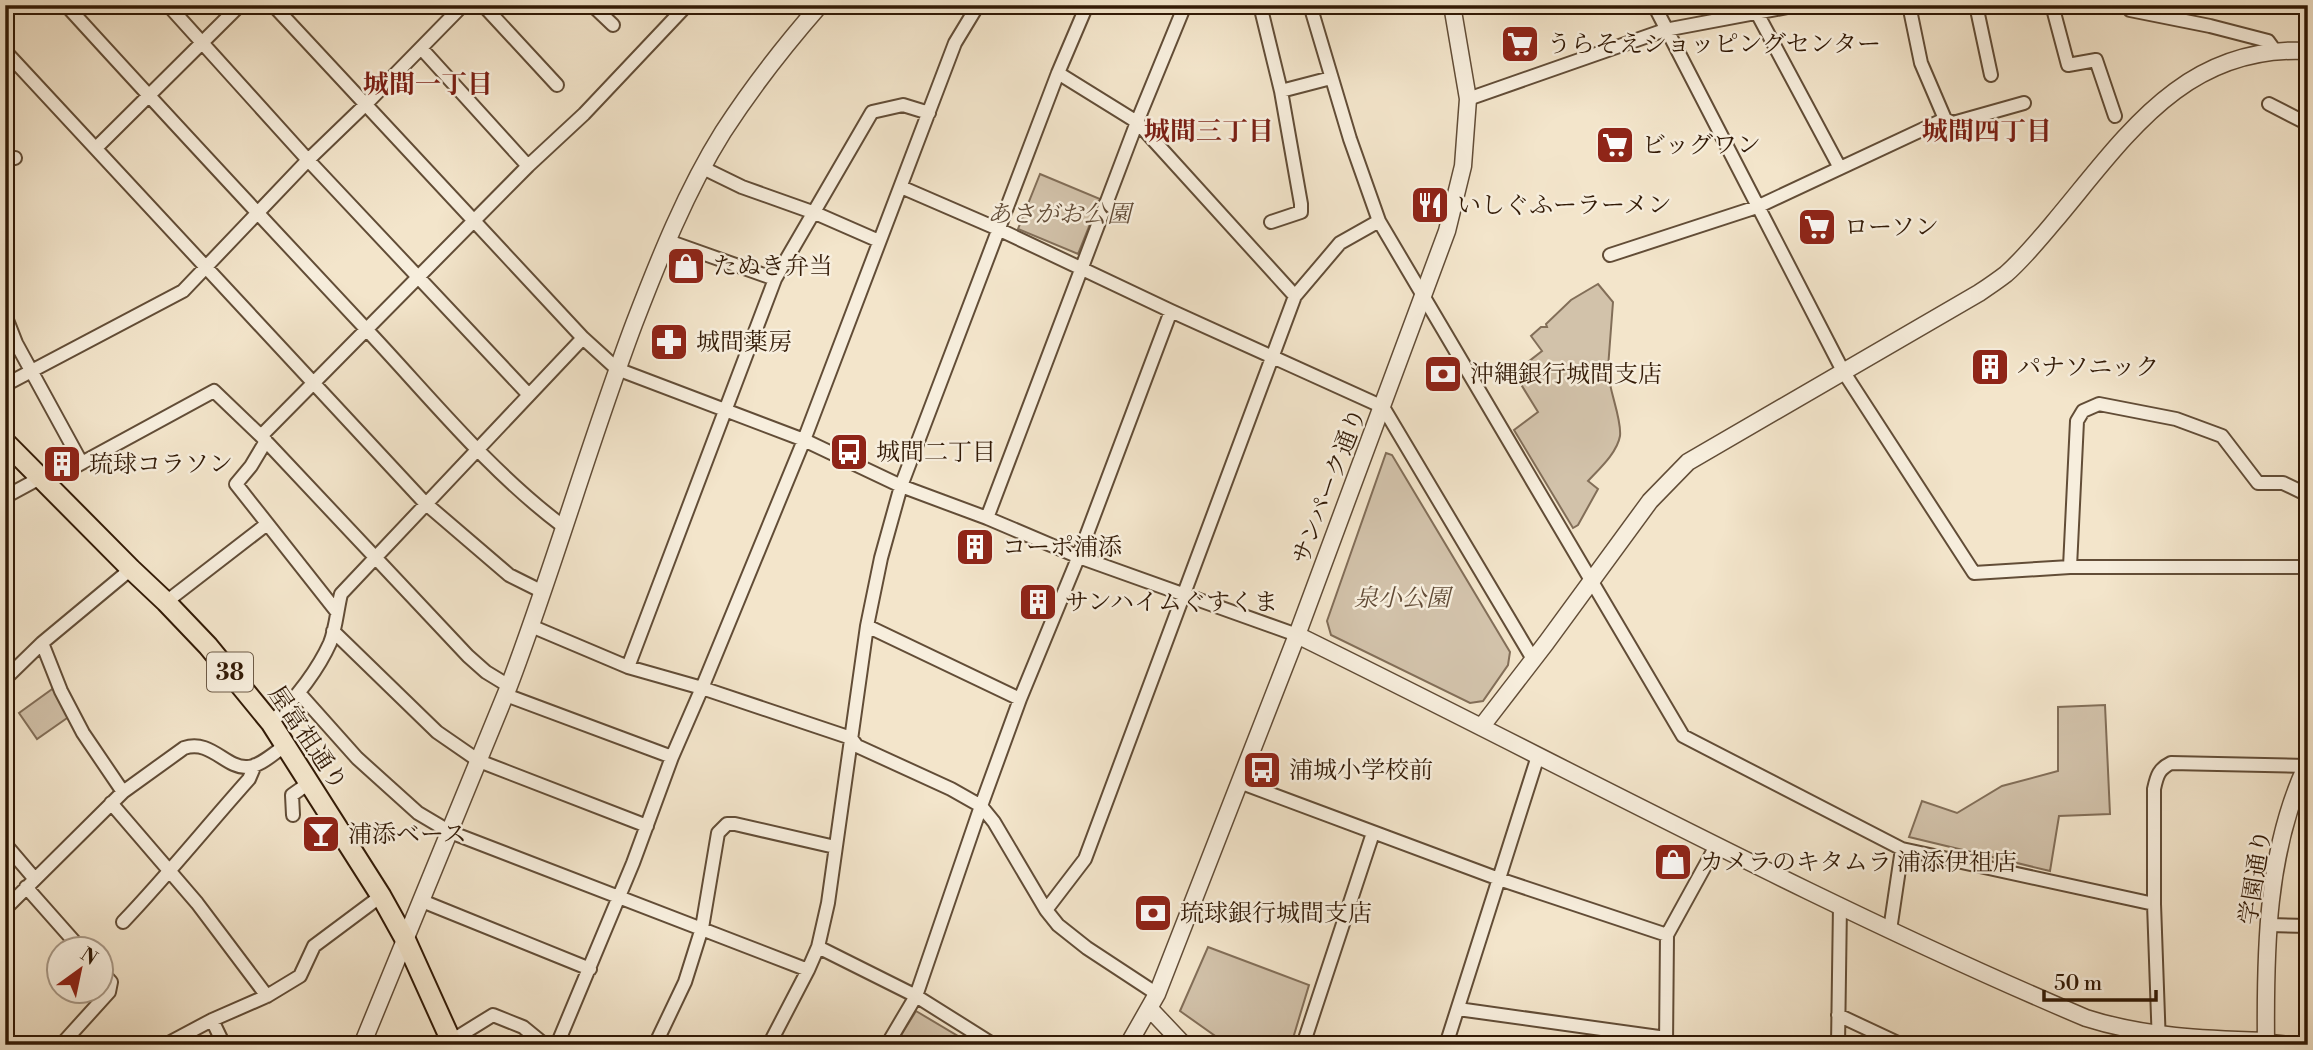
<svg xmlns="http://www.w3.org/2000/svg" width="2313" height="1050" font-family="'Libre Bodoni','Noto Serif JP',serif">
	<rect width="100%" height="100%" fill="#f3e5cb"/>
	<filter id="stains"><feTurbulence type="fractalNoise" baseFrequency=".00286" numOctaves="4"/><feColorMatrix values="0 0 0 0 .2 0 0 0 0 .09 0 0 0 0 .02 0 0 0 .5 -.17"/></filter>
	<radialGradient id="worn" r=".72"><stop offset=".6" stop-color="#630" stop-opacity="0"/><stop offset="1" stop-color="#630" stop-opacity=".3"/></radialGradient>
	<path fill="#d2c2aa" stroke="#826e58" stroke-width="2" d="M1040,174L1100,199L1078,254L1018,229Z
		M1598,284L1613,302L1608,368H1605L1608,371C1609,391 1622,419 1620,436C1617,453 1599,469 1588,481L1598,489L1578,525L1573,528L1514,430L1538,412L1514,373L1542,351L1531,336L1541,327H1547L1546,324L1571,300Z
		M1386,453L1392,455L1510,652L1508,665L1483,701L1470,703L1331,635L1327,621Z
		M55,687L70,716L37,739L19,713Z
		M2105,705L2110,814L2059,816L2050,871L1909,837L1922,801L1957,813L2002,786L2058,771V707Z
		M1208,947L1309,985L1291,1045H1228L1180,1011Z
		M916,1011L973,1045H895Z"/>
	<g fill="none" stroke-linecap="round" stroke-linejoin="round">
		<defs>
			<path id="minor" d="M66,5C165,114 265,221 366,329C430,397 489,471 564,527
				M168,5L308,160L529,395
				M273,5L583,338L617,369L804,440L901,486L987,518L1079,557L1297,635
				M483,5L557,85
				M592,5L613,25
				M1260,5L1281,91L1301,204V212L1271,222
				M1310,5L1350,139L1379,221L1683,736L1902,849L2154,904
				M1654,5L1843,371L1974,573L2070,567H2308
				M1909,5L1921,63L1945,119L1953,123L2024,103
				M1976,5L1991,75
				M2052,5L2068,65L2096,60L2115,116
				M2128,5L2130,10L2210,26L2268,41L2276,52
				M1757,13L1840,168
				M421,48L528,166
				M5,51L425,503L509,575L543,592
				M1058,73L1137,122L1295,296
				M1281,91L1331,78
				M1468,99L1665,30L1798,5
				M2269,104L2308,124
				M96,148L240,5
				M5,159L15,158
				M703,168L742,187L815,213L879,241
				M901,187L998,229L1171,311L1383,407L1533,659
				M668,241L775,279
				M1610,255L1757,207L1945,119
				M5,315L16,343L81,462
				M5,385L183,291L308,160L365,105L463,5
				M266,441L251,466L236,484L337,612
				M45,483L214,391L261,436
				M5,497L40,478
				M987,518L1137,122L1185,5
				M2070,567L2077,421L2083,411L2099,404L2176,419L2222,436L2258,483H2283L2308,495
				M166,602L267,524
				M531,626L628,667L702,688L851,738L857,746L951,789L981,806L994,822L1046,910L1058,925L1087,948L1157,994
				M867,626L1020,699
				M333,631L437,732L479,761L647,826
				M42,643L61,691L83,733L123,792
				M628,667L775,279L872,112L903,105L929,113
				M5,679L42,643L131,569
				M509,686L486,672L468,656L261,436L528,166L584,114L687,5
				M299,693L357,758L418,813L450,832L808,970
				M506,695L672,757
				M271,723C294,700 316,674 330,643C336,628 337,610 341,594L583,338
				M1239,782L1499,879L1667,935
				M111,803L197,903L267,996
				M293,815L292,795L309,783
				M5,844L34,878
				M26,887L80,948
				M422,901L590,969
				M5,909L123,792L184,748C211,739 225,768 247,767C260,767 275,752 286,745
				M1046,910L1085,859L1295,296L1340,243L1379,221
				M123,922C167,876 207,826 249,779L255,765
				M2269,925L2308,926
				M1890,930L1902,849
				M818,947L916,996L994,1045
				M1458,1009L1666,1038
				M1838,1015L1902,1045
				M212,1020L224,1045
				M451,1041L493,1015L523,1027L545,1045
				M2266,1041L2304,1045
				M61,1045L109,992L111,982L102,972
				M165,1045L212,1020L267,996L300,976L314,946L381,896
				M557,1045L633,863L672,757L702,688L804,440L955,43L978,5
				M655,1045L685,982L702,928L718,833L727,824H735L835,847
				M769,1045L808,970L818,947L828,903L867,626L881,558L901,486L1058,73L1087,5
				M887,1045L916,996L981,806L1020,699L1076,563L1171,311
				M1303,1045L1373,833
				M1446,1045L1538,756
				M1666,1045L1667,935L1716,846
				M1838,1045L1840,905
				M2159,1045L2154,904V789C2157,775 2159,769 2171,763L2306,766"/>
			<path id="tertiary" d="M1297,635C1560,764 1817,904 2086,1018C2145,1037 2205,1039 2266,1041
				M1482,726L1546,643L1650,501L1688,462L1979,293C1988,287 1997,281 2006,274C2023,259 2038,241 2053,223C2124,139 2183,44 2308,51
				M1150,1009L1184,1045
				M362,1045L509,686C554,567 589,444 634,324C659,259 686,191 723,132C752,87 785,45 820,5
				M1128,1045L1157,994L1297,635L1447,231L1463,166L1468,99L1452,5
				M2266,1045C2265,950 2266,850 2308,762"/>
			<path id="primary" d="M5,442L131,569L166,602L208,646L271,723L381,896L406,941L453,1045"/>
		</defs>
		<use href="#minor" stroke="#624d37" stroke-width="16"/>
		<use href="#tertiary" stroke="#624d37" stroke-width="19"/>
		<use href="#primary" stroke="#321a06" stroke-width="23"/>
		<use href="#minor" stroke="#f7eedd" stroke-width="12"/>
		<use href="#tertiary" stroke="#f7eedd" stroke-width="16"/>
		<use href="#primary" stroke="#f3e5cb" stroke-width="19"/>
	</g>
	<defs>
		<symbol id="supermarket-square" viewBox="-11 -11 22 22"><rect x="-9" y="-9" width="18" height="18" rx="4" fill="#8f2418" stroke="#f7eedd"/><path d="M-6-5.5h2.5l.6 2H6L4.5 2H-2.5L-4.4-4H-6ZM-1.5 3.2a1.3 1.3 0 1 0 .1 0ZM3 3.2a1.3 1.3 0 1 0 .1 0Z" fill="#fff"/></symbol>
		<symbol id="restaurant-square" viewBox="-11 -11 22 22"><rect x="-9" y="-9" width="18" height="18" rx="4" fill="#8f2418" stroke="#f7eedd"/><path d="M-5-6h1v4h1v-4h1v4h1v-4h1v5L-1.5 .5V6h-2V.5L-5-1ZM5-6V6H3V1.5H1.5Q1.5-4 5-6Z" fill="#fff"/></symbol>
		<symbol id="shop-square" viewBox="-11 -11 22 22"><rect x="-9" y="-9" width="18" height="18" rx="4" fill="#8f2418" stroke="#f7eedd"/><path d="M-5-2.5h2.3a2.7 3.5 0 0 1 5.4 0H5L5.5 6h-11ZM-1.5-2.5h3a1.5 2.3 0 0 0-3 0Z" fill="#fff"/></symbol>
		<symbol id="pharmacy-square" viewBox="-11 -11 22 22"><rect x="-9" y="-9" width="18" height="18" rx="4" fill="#8f2418" stroke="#f7eedd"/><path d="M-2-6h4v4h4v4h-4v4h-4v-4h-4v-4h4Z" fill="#fff"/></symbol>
		<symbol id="building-square" viewBox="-11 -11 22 22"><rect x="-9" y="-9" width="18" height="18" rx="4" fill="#8f2418" stroke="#f7eedd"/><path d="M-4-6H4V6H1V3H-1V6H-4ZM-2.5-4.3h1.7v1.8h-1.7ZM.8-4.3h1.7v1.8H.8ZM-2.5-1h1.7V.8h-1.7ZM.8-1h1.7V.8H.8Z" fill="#fff"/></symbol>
		<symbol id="bank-square" viewBox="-11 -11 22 22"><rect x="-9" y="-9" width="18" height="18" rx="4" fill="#8f2418" stroke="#f7eedd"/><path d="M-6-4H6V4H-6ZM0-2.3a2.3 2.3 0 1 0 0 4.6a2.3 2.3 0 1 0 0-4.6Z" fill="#fff"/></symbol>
		<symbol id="bus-square" viewBox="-11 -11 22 22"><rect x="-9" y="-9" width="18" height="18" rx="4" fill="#8f2418" stroke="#f7eedd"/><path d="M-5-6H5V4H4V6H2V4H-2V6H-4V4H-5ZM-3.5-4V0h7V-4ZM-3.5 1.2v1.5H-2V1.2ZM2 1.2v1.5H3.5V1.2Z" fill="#fff"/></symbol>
		<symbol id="bar-square" viewBox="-11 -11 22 22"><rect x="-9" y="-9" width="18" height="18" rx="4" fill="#8f2418" stroke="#f7eedd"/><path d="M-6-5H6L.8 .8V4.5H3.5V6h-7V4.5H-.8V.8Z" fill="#fff"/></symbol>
	</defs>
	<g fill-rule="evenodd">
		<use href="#supermarket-square" x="1498" y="22" width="44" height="44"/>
		<use href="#supermarket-square" x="1593" y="123" width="44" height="44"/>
		<use href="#restaurant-square" x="1408" y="183" width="44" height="44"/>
		<use href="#supermarket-square" x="1795" y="205" width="44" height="44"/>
		<use href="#shop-square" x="664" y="244" width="44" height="44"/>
		<use href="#pharmacy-square" x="647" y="320" width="44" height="44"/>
		<use href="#building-square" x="1968" y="345" width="44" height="44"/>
		<use href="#bank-square" x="1421" y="352" width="44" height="44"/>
		<use href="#bus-square" x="827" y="430" width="44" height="44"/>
		<use href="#building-square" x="40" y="442" width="44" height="44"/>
		<use href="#building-square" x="953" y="525" width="44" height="44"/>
		<use href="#building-square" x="1016" y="580" width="44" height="44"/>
		<use href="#bus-square" x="1240" y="748" width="44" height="44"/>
		<use href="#bar-square" x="299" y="812" width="44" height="44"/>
		<use href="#shop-square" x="1651" y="840" width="44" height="44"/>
		<use href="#bank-square" x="1131" y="891" width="44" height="44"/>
	</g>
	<g text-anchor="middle" stroke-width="5" stroke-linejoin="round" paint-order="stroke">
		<rect fill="#f7eedd" stroke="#6d5a46" stroke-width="2" x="207" y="652.5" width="46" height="39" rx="5"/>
		<g font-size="23" font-weight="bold" fill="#321a06">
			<text x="230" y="680">38</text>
		</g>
		<g font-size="24" fill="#321a06" stroke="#f7eedd" text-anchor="start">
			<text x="1547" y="52">うらそえショッピングセンター</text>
			<text x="1642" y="153">ビッグワン</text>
			<text x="1457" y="213">いしぐふーラーメン</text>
			<text x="1844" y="235">ローソン</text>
			<text x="713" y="274">たぬき弁当</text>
			<text x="696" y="350">城間薬房</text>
			<text x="2017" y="375">パナソニック</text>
			<text x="1470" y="382">沖縄銀行城間支店</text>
			<text x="876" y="460">城間二丁目</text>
			<text x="89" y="472">琉球コラソン</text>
			<text x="1002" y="555">コーポ浦添</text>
			<text x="1065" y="610">サンハイムぐすくま</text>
			<text x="1289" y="778">浦城小学校前</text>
			<text x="348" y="842">浦添ベース</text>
			<text x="1700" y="870">カメラのキタムラ 浦添伊祖店</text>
			<text x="1180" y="921">琉球銀行城間支店</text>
		</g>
		<g font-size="24" font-style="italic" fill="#624c37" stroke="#f7eedd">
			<text x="1059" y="222">あさがお公園</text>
			<text x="1402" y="606">泉小公園</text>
		</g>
		<g font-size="24" fill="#321a06" stroke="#f7eedd">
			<text transform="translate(1329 486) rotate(-69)" y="8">サンパーク通り</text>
			<text transform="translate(308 738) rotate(56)" y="8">屋富祖通り</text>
			<text transform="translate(2255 877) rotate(-81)" y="8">学園通り</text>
		</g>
		<g font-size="26" font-weight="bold" fill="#7a1f14" stroke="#f7eedd">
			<text x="428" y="93">城間一丁目</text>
			<text x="1209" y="140">城間三丁目</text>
			<text x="1987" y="140">城間四丁目</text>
		</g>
	</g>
	<rect width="2313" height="1050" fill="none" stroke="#f3e5cb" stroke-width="28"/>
	<rect x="7" y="7" width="2299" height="1036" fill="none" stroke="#321a06" stroke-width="3.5"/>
	<rect x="14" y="14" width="2285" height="1022" fill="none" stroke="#321a06" stroke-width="2"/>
	<g transform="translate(80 970) rotate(33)"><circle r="33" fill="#f7eedd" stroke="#a89987" stroke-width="2"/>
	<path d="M0-5L12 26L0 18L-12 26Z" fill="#8f2418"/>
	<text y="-10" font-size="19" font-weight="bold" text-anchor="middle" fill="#321a06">N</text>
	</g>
	<path d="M2044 990v10h112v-10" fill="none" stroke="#321a06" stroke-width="3.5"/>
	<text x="2054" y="990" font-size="21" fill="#321a06" stroke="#f7eedd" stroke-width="5" paint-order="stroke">50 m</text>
	<rect width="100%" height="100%" filter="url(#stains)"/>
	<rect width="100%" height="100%" fill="url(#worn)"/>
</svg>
